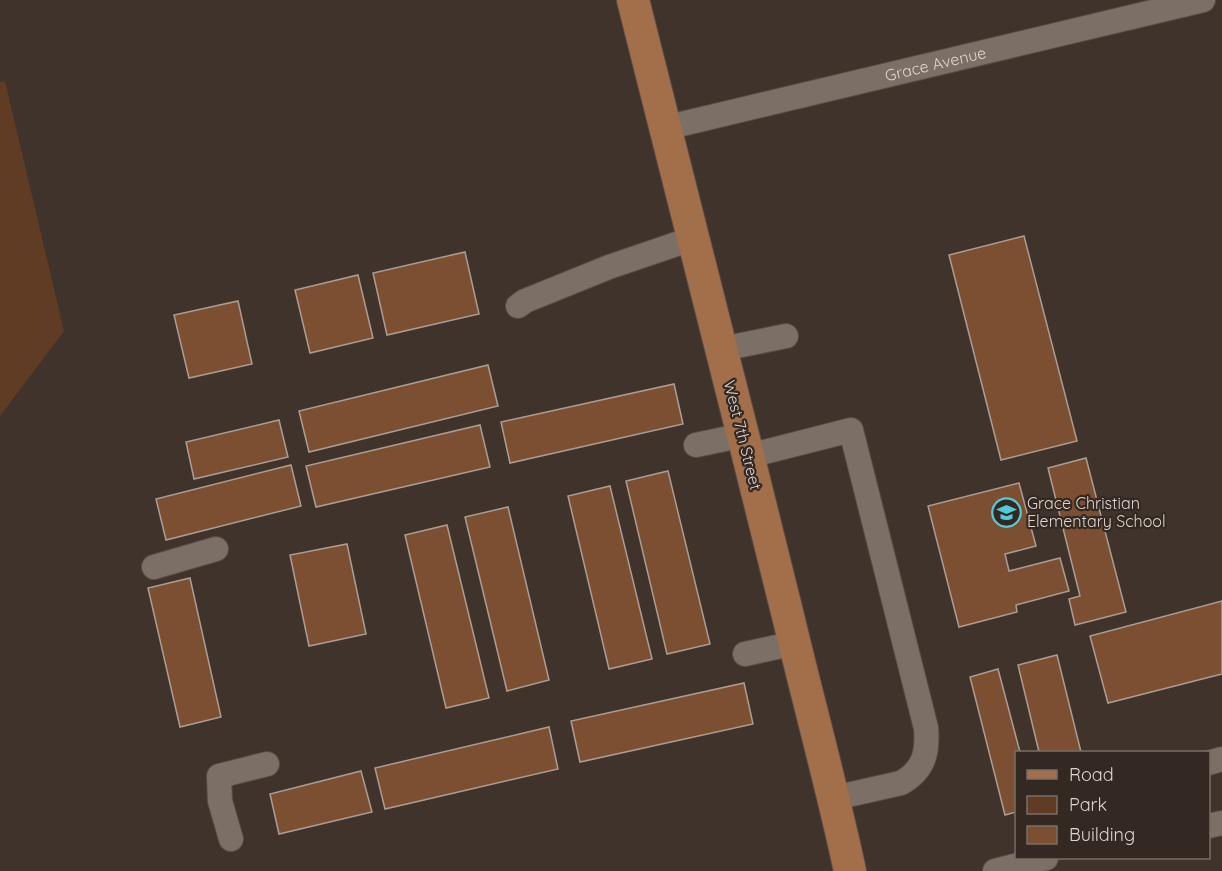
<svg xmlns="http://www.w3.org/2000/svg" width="1222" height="871" font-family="Quicksand,sans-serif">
	<rect width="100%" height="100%" fill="#3f332b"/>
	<path fill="#603c25" d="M5,81L64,331L0,416V82Z"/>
	<path fill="#7c4f32" stroke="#ac9d94" stroke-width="1.5" d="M1024,236L1077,441L1001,460L949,255Z
		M465,252L479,314L387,335L373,273Z
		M358,275L373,338L310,353L295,290Z
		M238,301L252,364L189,378L174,315Z
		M488,365L498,406L309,452L299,411Z
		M674,384L683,424L510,463L501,422Z
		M279,420L288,457L194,479L186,442Z
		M480,425L490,467L316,507L306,466Z
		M1086,458L1126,612L1075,625L1069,599L1080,596L1048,468Z
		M291,465L301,506L166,540L156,499Z
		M668,471L710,644L667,654L626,481Z
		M1019,483L1036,546L1005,554L1009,571L1060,558L1069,591L1016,605L1017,612L959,627L928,506Z
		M610,486L652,659L609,669L568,496Z
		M508,507L549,680L507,691L465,517Z
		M447,525L489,698L446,708L405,535Z
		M347,544L366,634L309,646L290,555Z
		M190,578L221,717L180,727L148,588Z
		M1222,601V674L1108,703L1090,636Z
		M1057,655L1081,752H1039L1018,665Z
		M998,669L1020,752H1016V812L1005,815L970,677Z
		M744,683L753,724L580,762L571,721Z
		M549,727L558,769L385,809L375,768Z
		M361,771L372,812L279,834L270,794Z"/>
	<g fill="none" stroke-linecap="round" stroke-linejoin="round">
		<defs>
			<g id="minor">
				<path id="s1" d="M665,128L1203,0"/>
				<path d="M518,306L525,301L609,267L694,238"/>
				<path d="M722,349L786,336"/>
				<path d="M696,445L744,435"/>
				<path d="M749,456L851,430L926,728C928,753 924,770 901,783L834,798"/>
				<path d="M154,567L216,549"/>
				<path d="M745,654L795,643"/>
				<path d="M1208,763L1222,759"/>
				<path d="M1208,826L1222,823"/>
				<path d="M231,839L220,801L219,776L267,764"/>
				<path d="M995,871L1046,858"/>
			</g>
			<path id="major" d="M633,0C685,206 738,413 789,620C809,704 832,787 850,871"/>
		</defs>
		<use href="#minor" stroke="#594e49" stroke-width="26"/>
		<use href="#major" stroke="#594e49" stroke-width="34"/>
		<use href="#minor" stroke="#7c6f66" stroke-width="24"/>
		<use href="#major" stroke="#a36e4a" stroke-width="32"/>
	</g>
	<defs>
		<symbol id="school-ring" viewBox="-11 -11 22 22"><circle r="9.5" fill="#342922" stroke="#52cbd9" stroke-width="1.5"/><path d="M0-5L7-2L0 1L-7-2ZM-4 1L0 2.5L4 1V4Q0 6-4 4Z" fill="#52cbd9"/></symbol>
	</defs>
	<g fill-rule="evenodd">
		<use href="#school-ring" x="990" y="496" width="33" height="33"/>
	</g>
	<g text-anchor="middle" stroke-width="4.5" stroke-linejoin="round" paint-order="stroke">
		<g font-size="16" fill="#ddd5d1" stroke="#342922">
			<text dy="6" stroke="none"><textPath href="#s1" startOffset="278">Grace Avenue</textPath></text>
			<text transform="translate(743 435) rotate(76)" y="6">West 7th Street</text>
		</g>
		<g font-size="16" fill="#ddd5d1" stroke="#342922" text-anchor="start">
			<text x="1027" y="509">Grace Christian<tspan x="1027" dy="18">Elementary School</tspan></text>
		</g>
	</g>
	<rect x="1015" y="751" width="195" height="108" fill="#342922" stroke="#786e68" stroke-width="1.5"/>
	<rect x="1027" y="770" width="30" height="9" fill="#a36e4a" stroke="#786e68" stroke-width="1.5"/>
	<text x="1069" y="781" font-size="18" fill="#ddd5d1">Road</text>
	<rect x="1027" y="796" width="30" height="18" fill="#603c25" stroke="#786e68" stroke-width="1.5"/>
	<text x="1069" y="811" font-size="18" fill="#ddd5d1">Park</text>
	<rect x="1027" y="826" width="30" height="18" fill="#7c4f32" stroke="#786e68" stroke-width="1.5"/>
	<text x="1069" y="841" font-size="18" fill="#ddd5d1">Building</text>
</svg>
